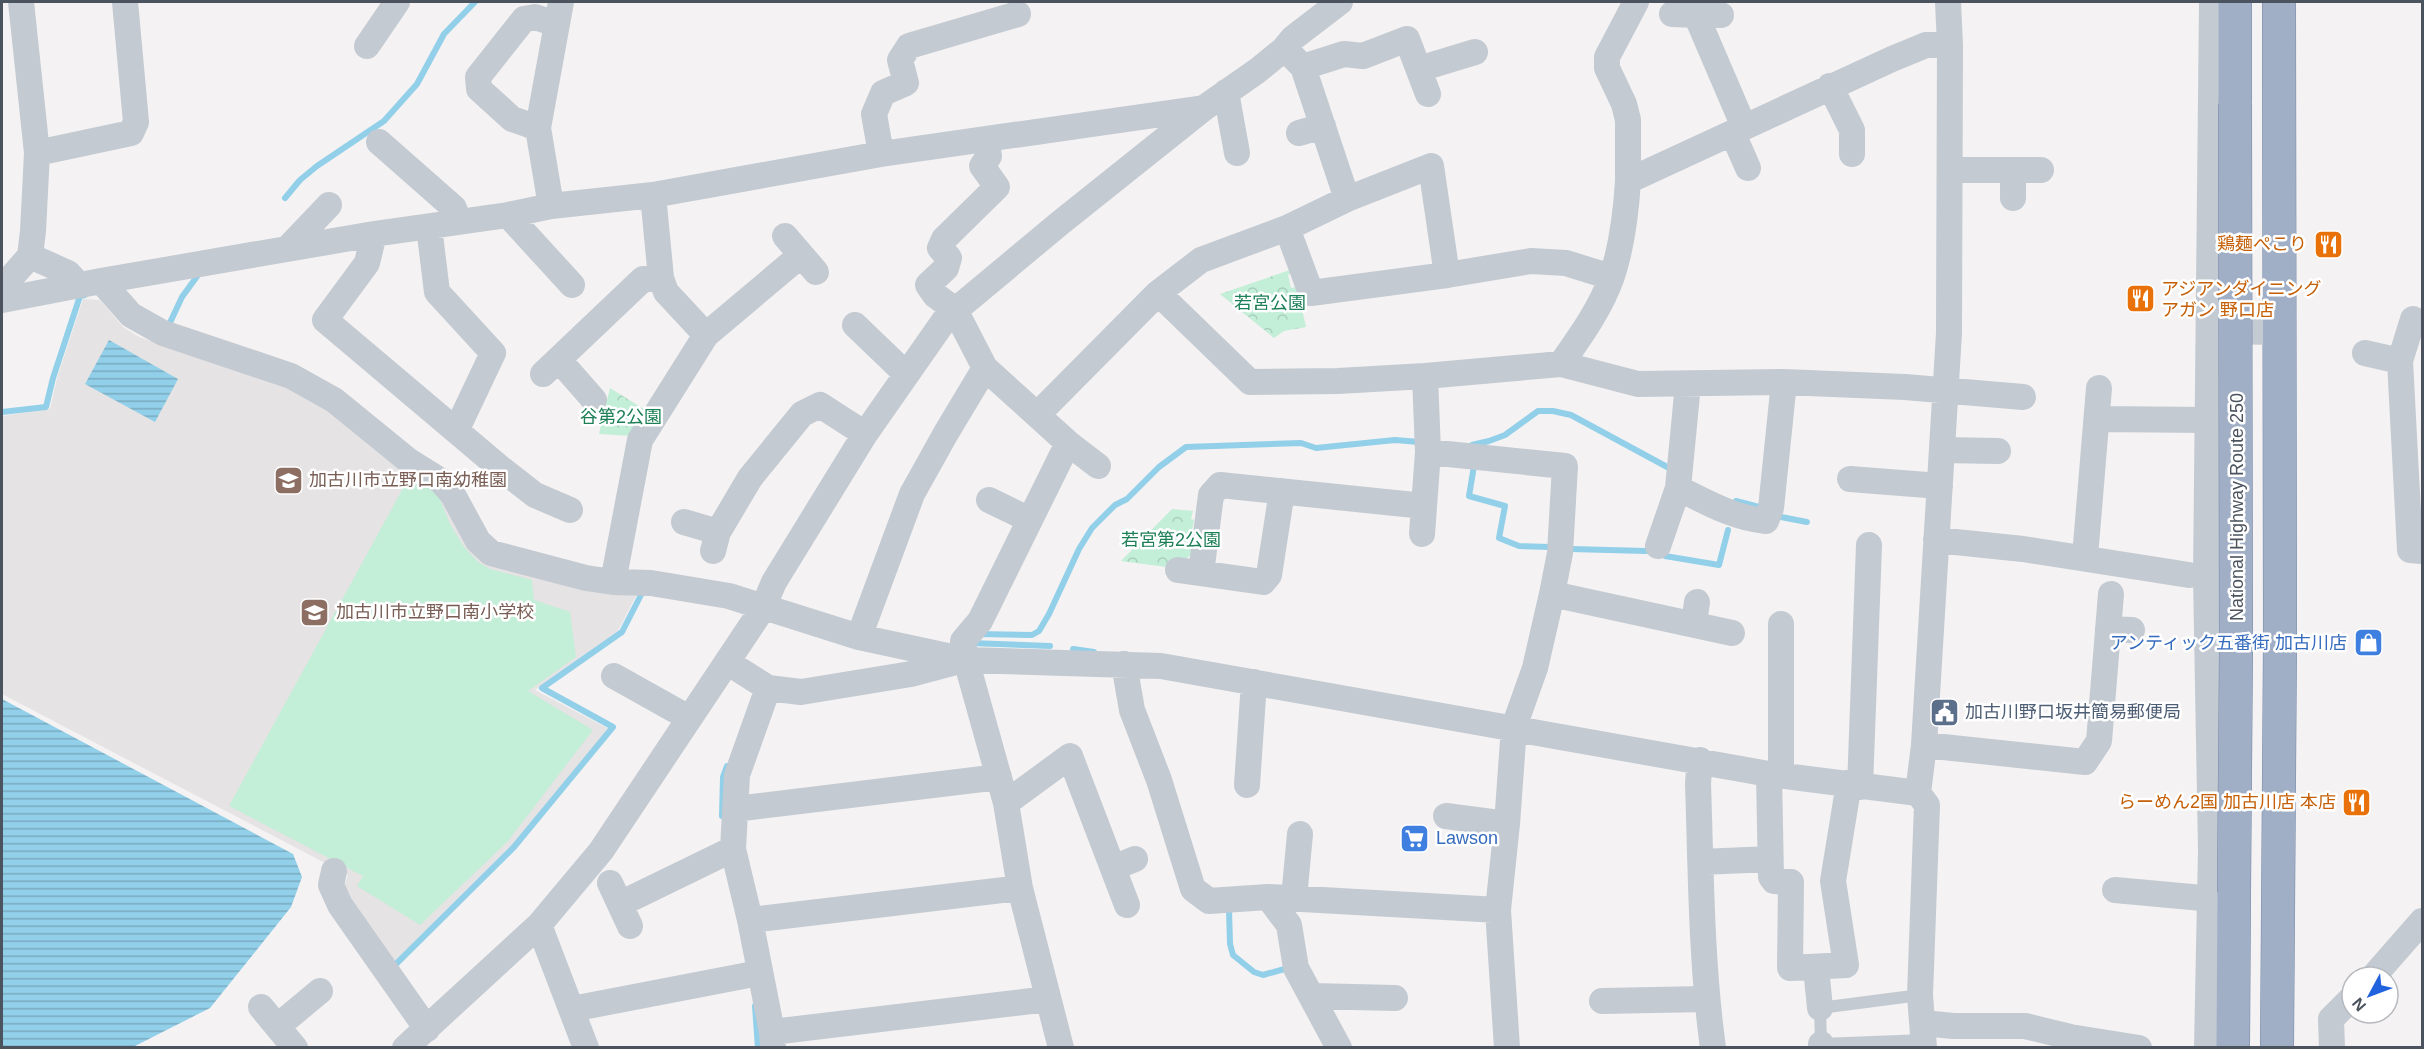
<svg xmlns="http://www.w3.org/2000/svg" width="2424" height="1049" font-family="Helvetica,'Noto Sans JP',sans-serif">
	<defs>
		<pattern id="park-crowns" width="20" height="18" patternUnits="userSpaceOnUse" patternTransform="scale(1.5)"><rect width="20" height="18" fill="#c3eed8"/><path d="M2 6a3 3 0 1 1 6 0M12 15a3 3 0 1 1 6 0" fill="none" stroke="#a9cebc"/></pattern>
		<pattern id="water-rules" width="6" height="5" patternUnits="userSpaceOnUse" patternTransform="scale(1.5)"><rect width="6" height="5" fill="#92cfe9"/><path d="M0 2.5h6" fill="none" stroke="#79abc0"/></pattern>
	</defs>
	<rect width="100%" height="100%" fill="#f4f2f2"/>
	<path fill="#e5e3e3" d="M83,299L100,300L123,327L139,337L305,391L426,478L466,535L638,592L618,631L535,690L609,729L513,844L394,962L342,891L348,875L2,694V416L50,409L57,378Z"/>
	<path fill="url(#park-crowns)" d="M1290,270L1291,273L1288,275L1291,288L1297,287L1306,327L1284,331L1274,338L1220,294Z
		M610,388L647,411L632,436L599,434Z
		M1172,509L1193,511L1191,519L1194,520L1191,535L1198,537L1196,551L1174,568L1121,561Z"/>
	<path fill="#c3eed8" d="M407,481L429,486L439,497L450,524L464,547L478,562L490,569L532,580L534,600L570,612L576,657L528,691L593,730L508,841L420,925L357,886L363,876L229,806Z"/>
	<path fill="url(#water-rules)" d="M109,340L178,379L155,422L85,384Z
		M2,699L293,854L302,877L291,907L210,1008L133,1047H2Z"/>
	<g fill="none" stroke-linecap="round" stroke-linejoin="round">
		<path stroke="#92cfe9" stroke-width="6" d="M285,198L300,180L317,166L384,121L417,84L444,34L475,2
			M167,329L182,297L198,275
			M2,412L46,407L53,378L80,296L85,295
			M1472,445L1489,441L1505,435L1538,411H1553L1571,415L1669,468
			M1474,466L1469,496L1505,506L1499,538L1519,546L1550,547
			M1736,501L1759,507
			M1781,517L1807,522
			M1571,549L1646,551
			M1665,556L1719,565L1728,530
			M978,634L1032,635L1039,631L1049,614L1079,549L1092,528L1115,505L1127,499L1159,467L1186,447L1301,443L1316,448L1395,440L1419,442
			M970,643L1050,646
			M1073,649L1094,652
			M722,816L723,777L727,766
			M1229,909L1230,944L1233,955L1254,972L1263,975L1288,968
			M393,967L514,847L613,727L542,688L622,632L643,591
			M755,1006L758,1048"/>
		<defs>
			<path id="trunk" d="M2235,2V104
				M2233,1048L2234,892
				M2277,1048L2280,642L2279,2"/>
		</defs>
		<use href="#trunk" stroke="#778aa9" stroke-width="34"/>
		<path stroke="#c3cad2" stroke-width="12" d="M1920,995L1820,1008L1821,1044L1925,1040"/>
		<path stroke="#c3cad2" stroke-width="26" d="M1672,14L1696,15L1744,127
			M1696,15H1721
			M367,46L397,2
			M1291,55L1303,67L1347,199
			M1303,67L1344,54L1363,56L1407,39L1428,94
			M1419,69L1475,52
			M1830,86L1852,130V154
			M1226,92L1237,153
			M538,128L512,119L479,89L478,77L524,19L535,17L556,24
			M1299,133L1323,126
			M1733,134L1748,168
			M379,142L454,208L458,222
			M37,153L131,133L136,122L125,2
			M881,154L874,114L883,93L906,83L900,60L909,46L1018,14
			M1950,170H2041
			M1628,181V120L1624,104L1607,68V57L1636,2
			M653,195L661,278L666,292L706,335
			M2013,198V170
			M551,206L538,128L561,2
			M508,215L572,285
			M429,227L437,292L493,353L457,429
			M1287,228L1311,293L1447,275
			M374,234L367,263L325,320L499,467L535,495L570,510
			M785,236L816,272
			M287,249L329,205
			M30,256L68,273L79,285
			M101,281L131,315L163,333L291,376L334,400L409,461L441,481L453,495L478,541L491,553L586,578L613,582L651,583L729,596L859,637L966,660L1161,666L1769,774L1918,793L1927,805L1920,995L1924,1048
			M2,288L30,256L33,231L37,153L21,2
			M1158,293L1250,382L1338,381L1425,376L1561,364L1638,384L1784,382L1905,387L2023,397
			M2,300L101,281L374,234L508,215L551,206L653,195L881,154L1204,108
			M2413,319L2400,361L2410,550L2422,551
			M855,325L906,374
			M2219,331L2279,332
			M2365,353L2400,361
			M559,360L594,400
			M1561,364C1580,337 1601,308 1612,276C1622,246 1626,213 1628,181L1892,59L1926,45H1950
			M985,368L955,310L935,295L928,285L946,268L949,258L940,248L944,239L997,187L982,166L989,156L986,139
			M543,374L643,279L661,278
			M1037,415L1158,293L1201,260L1287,228L1347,199L1431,166L1447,275L1531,261L1566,263L1611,277
			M2097,419L2210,420
			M1068,443L1098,466
			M1942,450L1998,451
			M1428,452L1565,466L1560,553L1552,594L1535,668L1514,727L1507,824L1498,910L1507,1048
			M1850,479L1940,486
			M1678,488C1706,502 1734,518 1766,521L1771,508L1784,382
			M989,500L1030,520
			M684,522L718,532
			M1422,534L1428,452L1425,376
			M1936,540L2023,549L2189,575
			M1658,546L1678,488L1688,384
			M713,551L718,532L750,478L802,414L820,405L865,434
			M2085,557L2099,388
			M1178,570L1263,582L1269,575L1282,491
			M1201,573L1211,495L1220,485L1424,506
			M613,582L640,440L706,335L801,255
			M1552,594L1732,633
			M1694,624L1697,602
			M1781,624V776
			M2108,629L2132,630
			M859,637L912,494L946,433L985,368L1068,443L980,621L963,641L966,660L1006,803L1020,888L1061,1048
			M727,662L768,688L737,775L733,849L750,920L772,1032L773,1048
			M1124,664L1132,710L1159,780L1193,889L1209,901L1268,897L1498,910
			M614,676L689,718
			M768,688L801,692L911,674L960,661
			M1924,745L2085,762L2099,741L2111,594
			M1700,760L1698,783C1701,872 1701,960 1713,1048
			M1769,774L1771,877L1774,881L1791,882L1790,968L1846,965L1833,881L1849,783
			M1247,785L1254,682
			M1860,787L1869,545
			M1918,793L1924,745L1949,333L1950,45L1948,2
			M1006,803L1070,756L1127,905
			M735,809L999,777
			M1446,816L1507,824
			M1701,862L1770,859
			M1113,868L1135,859
			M334,871L331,885L340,905L427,1029
			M610,883L630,926
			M2115,890L2213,899
			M1268,897L1289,925L1296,968L1339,1048
			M1294,898L1300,834
			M620,904L733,849
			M750,920L1020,888
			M539,925L586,1048
			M1816,968L1820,1008
			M2373,977L2422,921
			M1311,996L1395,998
			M1602,1001L1706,999
			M261,1007L295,1048
			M572,1009L759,973
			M1923,1023L1953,1026H2025L2070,1037L2139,1048
			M278,1026L320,991
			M772,1032L1048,999
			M1821,1044L1822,1048
			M405,1048L539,925L601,851L763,608L774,582L865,434L946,318L1060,223L1204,108L1257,71L1284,49L1293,38L1340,2
			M2332,1048L2331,1019L2352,998"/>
		<path stroke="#c3cad2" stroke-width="32" d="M2210,1048L2214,850L2209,577L2215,2"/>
		<use href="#trunk" stroke="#a0aec6" stroke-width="33"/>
		<defs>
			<path id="trunk-bridge" d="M2234,892L2236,650L2235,104"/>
		</defs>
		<use href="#trunk-bridge" stroke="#778aa9" stroke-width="34" stroke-linecap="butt"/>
		<use href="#trunk-bridge" stroke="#a0aec6" stroke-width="33"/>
	</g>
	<defs>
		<symbol id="restaurant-square" viewBox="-11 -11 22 22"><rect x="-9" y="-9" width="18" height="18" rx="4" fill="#e8710a" stroke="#fff"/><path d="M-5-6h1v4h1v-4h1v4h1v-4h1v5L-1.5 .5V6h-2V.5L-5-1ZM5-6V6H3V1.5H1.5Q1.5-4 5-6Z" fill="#fff"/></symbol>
		<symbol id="school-square" viewBox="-11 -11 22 22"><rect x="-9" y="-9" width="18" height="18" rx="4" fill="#8d6e63" stroke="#fff"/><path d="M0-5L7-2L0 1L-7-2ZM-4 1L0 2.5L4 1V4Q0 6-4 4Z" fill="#fff"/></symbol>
		<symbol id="shop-square" viewBox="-11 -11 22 22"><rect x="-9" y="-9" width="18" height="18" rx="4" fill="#3f7fe0" stroke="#fff"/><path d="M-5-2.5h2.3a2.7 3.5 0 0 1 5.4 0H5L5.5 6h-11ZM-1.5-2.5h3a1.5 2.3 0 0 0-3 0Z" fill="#fff"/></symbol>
		<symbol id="civic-square" viewBox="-11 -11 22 22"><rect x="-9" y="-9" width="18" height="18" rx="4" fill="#5c6f8a" stroke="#fff"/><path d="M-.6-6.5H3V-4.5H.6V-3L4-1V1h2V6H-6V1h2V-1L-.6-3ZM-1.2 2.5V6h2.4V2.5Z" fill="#fff"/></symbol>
		<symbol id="supermarket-square" viewBox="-11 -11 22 22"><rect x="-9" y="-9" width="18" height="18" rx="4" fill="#3f7fe0" stroke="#fff"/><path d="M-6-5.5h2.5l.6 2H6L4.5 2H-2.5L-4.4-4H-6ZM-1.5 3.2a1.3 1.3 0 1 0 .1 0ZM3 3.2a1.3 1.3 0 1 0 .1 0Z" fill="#fff"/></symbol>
	</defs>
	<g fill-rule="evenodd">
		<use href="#restaurant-square" x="2312" y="228" width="33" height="33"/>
		<use href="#restaurant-square" x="2124" y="282" width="33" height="33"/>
		<use href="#school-square" x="272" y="464" width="33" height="33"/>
		<use href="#school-square" x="298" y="596" width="33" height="33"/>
		<use href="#shop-square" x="2352" y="626" width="33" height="33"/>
		<use href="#civic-square" x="1928" y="696" width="33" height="33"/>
		<use href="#restaurant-square" x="2340" y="786" width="33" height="33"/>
		<use href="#supermarket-square" x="1398" y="822" width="33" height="33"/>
	</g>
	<g text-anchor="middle" stroke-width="5" stroke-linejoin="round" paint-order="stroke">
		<g font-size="18" fill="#c56008" stroke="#fff" text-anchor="end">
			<text x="2307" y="250">鶏麺ぺこり</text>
			<text x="2161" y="295" text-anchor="start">アジアンダイニング<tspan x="2161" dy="21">アガン 野口店</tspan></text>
			<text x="2336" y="808">らーめん2国 加古川店 本店</text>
		</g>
		<g font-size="18" fill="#1c7f56" stroke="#fff">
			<text x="1270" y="309">若宮公園</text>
			<text x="621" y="423">谷第2公園</text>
			<text x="1171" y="546">若宮第2公園</text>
		</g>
		<g font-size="18" fill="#785e54" stroke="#fff" text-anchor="start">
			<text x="309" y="486">加古川市立野口南幼稚園</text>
			<text x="336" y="618">加古川市立野口南小学校</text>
		</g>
		<g font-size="18" fill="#4a535e" stroke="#fff">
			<text transform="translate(2237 507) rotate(-90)" y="6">National Highway Route 250</text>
		</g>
		<g font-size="18" fill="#366cbe" stroke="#fff" text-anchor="end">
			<text x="2347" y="649">アンティック五番街 加古川店</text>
			<text x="1436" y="844" text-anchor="start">Lawson</text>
		</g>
		<g font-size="18" fill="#4e5e75" stroke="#fff" text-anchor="start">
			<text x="1965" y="718">加古川野口坂井簡易郵便局</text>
		</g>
	</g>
	<rect width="2424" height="1049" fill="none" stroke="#4a535e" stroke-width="6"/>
	<g transform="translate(2370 995) rotate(229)"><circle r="28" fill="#ffffff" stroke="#b7babf" stroke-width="1.5"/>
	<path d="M0-4.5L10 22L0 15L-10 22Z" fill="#2162de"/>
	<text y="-9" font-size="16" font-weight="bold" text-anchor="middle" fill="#4a535e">N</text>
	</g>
</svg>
